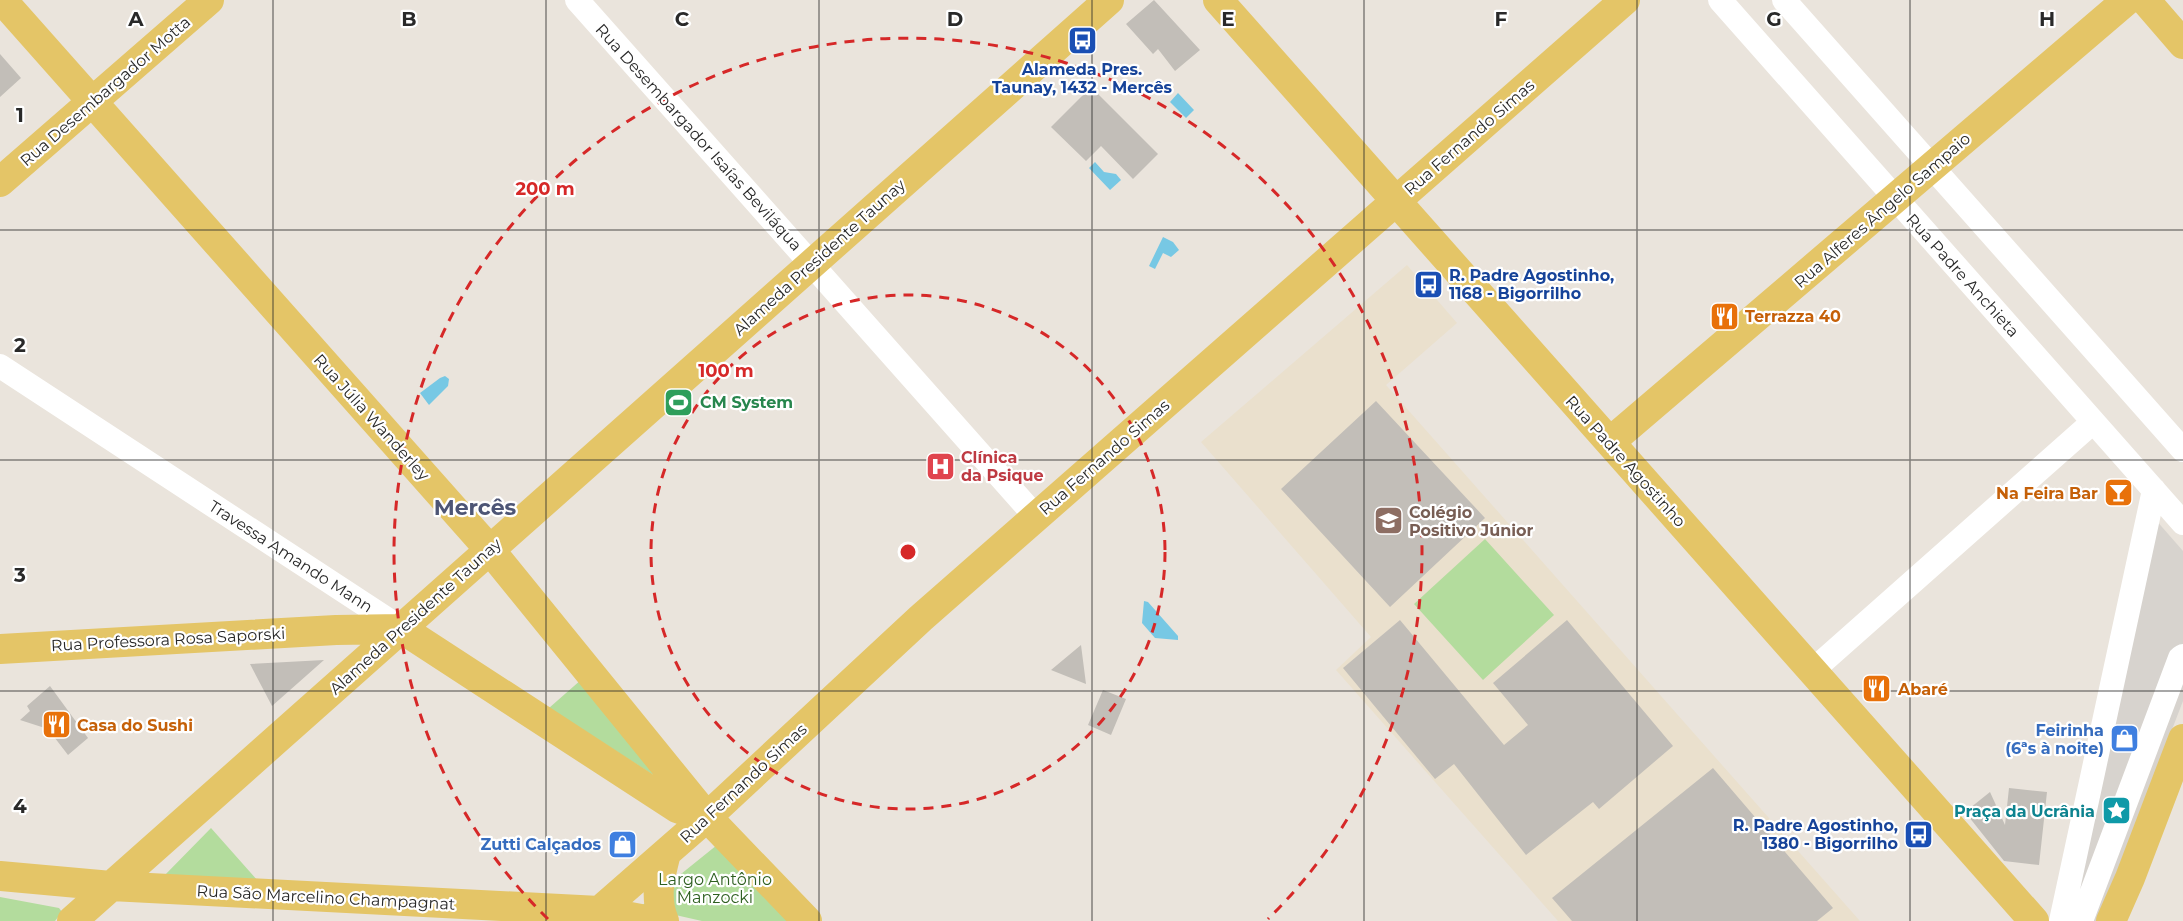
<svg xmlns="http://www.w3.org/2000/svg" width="2183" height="921" font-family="Montserrat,sans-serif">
	<rect width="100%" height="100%" fill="#eae4dc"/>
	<path fill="#eae0cd" d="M1407,265L1457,323L1386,385L1860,921H1558L1336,670L1371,637L1201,442Z"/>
	<path fill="#b3dc9d" d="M1485,539L1554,615L1483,680L1414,604Z
		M582,679L689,798L549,708Z
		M211,828L257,880L161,879Z
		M717,845L793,921H702L640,907Z
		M0,897L59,908L62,912L55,921H0Z"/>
	<path fill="#d7d3ce" d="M2155,519L2183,551V701L2098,921H2067Z"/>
	<path fill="#77c8e4" d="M1178,93L1194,110L1186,118L1170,102Z
		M1095,162L1104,172L1116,174L1121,180L1110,190L1089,168Z
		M1163,237L1173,242L1179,250L1171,257L1163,253L1155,269L1149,266Z
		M445,376L449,379L448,386L429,405L420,393L440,378Z
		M1144,601L1148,602L1178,636V640L1155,638L1142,623Z"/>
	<path fill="#c2beb8" d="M1154,0L1200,50L1175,71L1158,49L1153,54L1126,24Z
		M0,54L21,78L0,97Z
		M1091,87L1158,154L1133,179L1101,146L1086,161L1051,127Z
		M1376,401L1485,518L1390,607L1281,489Z
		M1400,620L1504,745L1528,725L1493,683L1567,620L1673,746L1599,809L1593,802L1526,855L1454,764L1435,779L1343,668Z
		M1081,645L1086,684L1051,670Z
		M324,660L272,706L250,664Z
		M50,686L88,738L68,755L48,729L20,720L30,711L27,706Z
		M1103,690L1126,699L1111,735L1088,725Z
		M1713,768L1833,908L1817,921H1572L1552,898Z
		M2009,788L2047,792L2039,865L2004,861L1965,812L1990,792L2005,825Z"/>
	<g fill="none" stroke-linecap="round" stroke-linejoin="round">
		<path stroke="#fff" stroke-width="24" d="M577,0L1036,517
			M1720,0L2183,523
			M1784,0L2183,450
			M0,366L402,629
			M1812,671L2093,422
			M2061,921L2154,490
			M2081,921L2180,658L2183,656"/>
		<path stroke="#e4c567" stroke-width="30" d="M2,0L490,550L707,817L807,921
			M1218,0L2034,921
			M2145,0L2183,44
			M0,182L209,0
			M1610,442L2127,0
			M402,629L677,808L704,817
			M0,649L336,630L402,629
			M0,876L111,886L599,911L651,921
			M72,921L1109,0
			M588,921L707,817L921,618L1625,0
			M664,921C654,898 660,876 666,853
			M2111,921L2130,878L2183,739"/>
	</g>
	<path fill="none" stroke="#292929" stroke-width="1.5" stroke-opacity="0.55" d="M273,0V921M546,0V921M819,0V921M1092,0V921M1364,0V921M1637,0V921M1910,0V921M0,230H2183M0,460H2183M0,691H2183"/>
	<g fill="none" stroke="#d62828" stroke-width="3" stroke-dasharray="10 8">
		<circle cx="908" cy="552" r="257"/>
		<path d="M548 919A514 514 0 1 1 1268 919"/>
	</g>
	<defs>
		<symbol id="bus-square" viewBox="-11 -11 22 22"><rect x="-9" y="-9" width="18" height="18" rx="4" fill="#1a4fb4" stroke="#fff"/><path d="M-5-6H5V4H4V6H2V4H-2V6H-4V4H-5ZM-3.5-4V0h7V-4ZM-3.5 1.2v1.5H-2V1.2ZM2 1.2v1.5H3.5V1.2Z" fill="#fff"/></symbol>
		<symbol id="restaurant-square" viewBox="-11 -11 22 22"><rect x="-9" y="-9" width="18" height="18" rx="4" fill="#e8710a" stroke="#fff"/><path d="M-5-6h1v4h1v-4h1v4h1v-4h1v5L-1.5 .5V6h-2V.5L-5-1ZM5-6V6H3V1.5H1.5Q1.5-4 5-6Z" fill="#fff"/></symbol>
		<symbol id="stadium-square" viewBox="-11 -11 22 22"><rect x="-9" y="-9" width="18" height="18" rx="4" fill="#2e9e5b" stroke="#fff"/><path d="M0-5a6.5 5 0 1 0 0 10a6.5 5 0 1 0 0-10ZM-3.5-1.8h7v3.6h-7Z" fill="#fff"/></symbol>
		<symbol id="hospital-square" viewBox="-11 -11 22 22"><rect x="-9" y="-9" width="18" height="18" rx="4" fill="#e0444e" stroke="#fff"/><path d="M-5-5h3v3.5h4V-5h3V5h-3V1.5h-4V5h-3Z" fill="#fff"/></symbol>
		<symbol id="bar-square" viewBox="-11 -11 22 22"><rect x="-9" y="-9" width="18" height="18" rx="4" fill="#e8710a" stroke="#fff"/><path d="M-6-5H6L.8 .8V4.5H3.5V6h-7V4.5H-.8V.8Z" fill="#fff"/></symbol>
		<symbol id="school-square" viewBox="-11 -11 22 22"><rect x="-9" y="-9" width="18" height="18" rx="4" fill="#8d6e63" stroke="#fff"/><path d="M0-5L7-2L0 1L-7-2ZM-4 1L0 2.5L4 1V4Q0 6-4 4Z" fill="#fff"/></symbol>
		<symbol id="shop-square" viewBox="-11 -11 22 22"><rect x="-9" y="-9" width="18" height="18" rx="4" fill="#3f7fe0" stroke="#fff"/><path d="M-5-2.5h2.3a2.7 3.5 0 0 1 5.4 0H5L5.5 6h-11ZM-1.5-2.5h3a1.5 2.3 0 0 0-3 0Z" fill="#fff"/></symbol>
		<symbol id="sight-square" viewBox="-11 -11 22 22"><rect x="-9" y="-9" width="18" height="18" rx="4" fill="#0f9aa8" stroke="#fff"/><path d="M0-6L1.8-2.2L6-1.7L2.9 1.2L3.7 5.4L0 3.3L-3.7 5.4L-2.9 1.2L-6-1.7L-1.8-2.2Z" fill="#fff"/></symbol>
	</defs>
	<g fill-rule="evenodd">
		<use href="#bus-square" x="1066" y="24" width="33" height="33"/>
		<use href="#bus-square" x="1412" y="268" width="33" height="33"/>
		<use href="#restaurant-square" x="1708" y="300" width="33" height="33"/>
		<use href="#stadium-square" x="662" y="386" width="33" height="33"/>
		<use href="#hospital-square" x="924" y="450" width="33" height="33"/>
		<use href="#bar-square" x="2102" y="476" width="33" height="33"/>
		<use href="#school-square" x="1372" y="504" width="33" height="33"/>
		<use href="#restaurant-square" x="1860" y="672" width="33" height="33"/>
		<use href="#restaurant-square" x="40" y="708" width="33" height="33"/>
		<use href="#shop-square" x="2108" y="722" width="33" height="33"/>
		<use href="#sight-square" x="2100" y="794" width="33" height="33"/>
		<use href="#bus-square" x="1902" y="818" width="33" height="33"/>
		<use href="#shop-square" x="606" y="828" width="33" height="33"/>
	</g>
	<g text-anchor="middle" stroke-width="4.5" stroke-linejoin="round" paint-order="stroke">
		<g font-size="16" font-weight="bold" fill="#164399" stroke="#fff">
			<text x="1082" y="75">Alameda Pres.<tspan x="1082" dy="18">Taunay, 1432 - Mercês</tspan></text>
			<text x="1449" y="281" text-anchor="start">R. Padre Agostinho,<tspan x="1449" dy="18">1168 - Bigorrilho</tspan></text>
			<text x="1898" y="831" text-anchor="end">R. Padre Agostinho,<tspan x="1898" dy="18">1380 - Bigorrilho</tspan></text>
		</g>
		<g font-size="16" fill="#292929" stroke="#fff">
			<text transform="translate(105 91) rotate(-41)" y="6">Rua Desembargador Motta</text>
			<text transform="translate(699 137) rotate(48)" y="6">Rua Desembargador Isaías Beviláqua</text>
			<text transform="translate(1469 137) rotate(-41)" y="6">Rua Fernando Simas</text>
			<text transform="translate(1882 210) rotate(-41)" y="6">Rua Alferes Ângelo Sampaio</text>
			<text transform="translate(819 257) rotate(-42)" y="6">Alameda Presidente Taunay</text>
			<text transform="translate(1963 275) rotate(48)" y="6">Rua Padre Anchieta</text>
			<text transform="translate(372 417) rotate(48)" y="6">Rua Júlia Wanderley</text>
			<text transform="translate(1104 457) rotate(-41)" y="6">Rua Fernando Simas</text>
			<text transform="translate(1626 461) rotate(48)" y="6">Rua Padre Agostinho</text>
			<text transform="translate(291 556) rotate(33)" y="6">Travessa Amando Mann</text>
			<text transform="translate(415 616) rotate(-42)" y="6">Alameda Presidente Taunay</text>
			<text transform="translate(168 639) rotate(-3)" y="6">Rua Professora Rosa Saporski</text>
			<text transform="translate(743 783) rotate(-43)" y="6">Rua Fernando Simas</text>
			<text transform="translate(326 897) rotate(3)" y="6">Rua São Marcelino Champagnat</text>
		</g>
		<g font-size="16" font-weight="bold" fill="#c56008" stroke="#fff" text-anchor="start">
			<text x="1745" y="322">Terrazza 40</text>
			<text x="2098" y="499" text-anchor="end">Na Feira Bar</text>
			<text x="1898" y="695">Abaré</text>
			<text x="77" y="731">Casa do Sushi</text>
		</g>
		<g font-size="16" font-weight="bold" fill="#27864d" stroke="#fff" text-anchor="start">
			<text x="700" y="408">CM System</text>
		</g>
		<g font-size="16" font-weight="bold" fill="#be3a42" stroke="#fff" text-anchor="start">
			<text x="961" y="463">Clínica<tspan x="961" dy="18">da Psique</tspan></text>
		</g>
		<g font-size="16" font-weight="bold" fill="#785e54" stroke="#fff" text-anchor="start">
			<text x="1409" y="518">Colégio<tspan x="1409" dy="18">Positivo Júnior</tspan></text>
		</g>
		<g font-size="16" font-weight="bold" fill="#366cbe" stroke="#fff" text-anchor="end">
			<text x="2104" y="736">Feirinha<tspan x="2104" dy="18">(6ªs à noite)</tspan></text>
			<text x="601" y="850">Zutti Calçados</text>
		</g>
		<g font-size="16" font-weight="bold" fill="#0d838f" stroke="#fff" text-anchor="end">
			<text x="2095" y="817">Praça da Ucrânia</text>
		</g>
		<g font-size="16" fill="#2e5f20" stroke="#fff">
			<text x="715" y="885">Largo Antônio<tspan x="715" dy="18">Manzocki</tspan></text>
		</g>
		<g font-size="22" font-weight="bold" fill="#4d5575" stroke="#fff">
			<text x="475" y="515">Mercês</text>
		</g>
	</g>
	<g font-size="20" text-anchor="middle" font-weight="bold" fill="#292929" stroke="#fff" stroke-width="4.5" stroke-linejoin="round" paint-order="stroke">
		<text x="136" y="26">A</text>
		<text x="409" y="26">B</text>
		<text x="682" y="26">C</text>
		<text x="955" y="26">D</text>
		<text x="1228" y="26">E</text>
		<text x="1501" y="26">F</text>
		<text x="1774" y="26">G</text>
		<text x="2047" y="26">H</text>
		<text x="20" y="122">1</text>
		<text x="20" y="352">2</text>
		<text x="20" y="582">3</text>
		<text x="20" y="813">4</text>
	</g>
	<circle cx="908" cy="552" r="9" fill="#d62828" stroke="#fff" stroke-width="3"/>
	<g font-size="18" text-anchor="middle" font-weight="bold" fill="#d62828" stroke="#fff" stroke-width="4.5" stroke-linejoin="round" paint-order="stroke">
		<text x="545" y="195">200 m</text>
		<text x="726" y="377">100 m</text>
	</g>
</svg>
